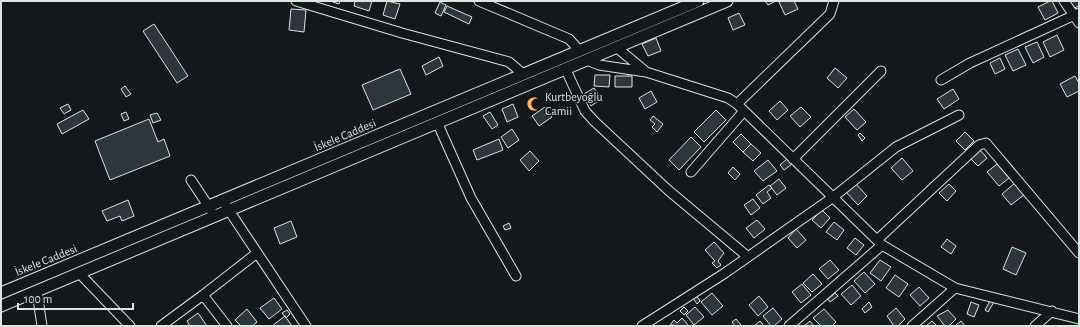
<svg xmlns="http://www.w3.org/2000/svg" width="1080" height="327" font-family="'Alegreya Sans',sans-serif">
	<rect width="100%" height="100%" fill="#14181c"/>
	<path fill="#2c363c" stroke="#d8e6dc" d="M330,1H340L339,4Z
		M355,1H372L369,11L354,6Z
		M387,1L400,4L395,19L383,15Z
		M765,1H773L774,2L768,5Z
		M782,1H794L798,9L785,15L779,2Z
		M1050,1H1052L1058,13L1045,20L1038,7Z
		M1068,1H1079V6L1072,9Z
		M440,2L446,5L441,16L435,13Z
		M447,6L472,17L469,24L444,12Z
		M291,9L306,10L304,32L289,30Z
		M739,13L745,25L733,30L728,18Z
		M154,24L188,76L177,83L143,31Z
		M1057,35L1064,50L1050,57L1043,42Z
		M656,38L661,51L648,56L642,44Z
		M1037,42L1044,57L1033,63L1025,47Z
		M1018,49L1026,65L1013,71L1005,55Z
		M439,57L443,66L426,75L422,66Z
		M1000,58L1005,69L995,74L990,63Z
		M835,68L847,78L838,88L827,78Z
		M400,69L411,94L373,110L362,85Z
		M595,75H610L609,87L594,86Z
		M615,76H632V87H615Z
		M1075,76L1079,83V91L1067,97L1060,84Z
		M125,86L131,94L126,97L121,89Z
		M594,88L601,99L591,106L584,94Z
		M953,89L959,99L944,109L937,99Z
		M651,91L657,102L645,109L639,98Z
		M780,101L788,110L777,120L769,111Z
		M68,104L71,110L64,114L60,108Z
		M513,104L518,117L507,122L502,109Z
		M545,107L552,117L539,126L532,116Z
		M801,107L811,117L800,127L790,116Z
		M854,109L866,122L857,130L845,117Z
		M83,110L89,119L62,134L57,124Z
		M716,110L726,120L704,142L694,132Z
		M126,112L129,119L124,121L121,114Z
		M490,112L498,125L492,129L483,116Z
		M157,113L161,120L153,123L150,115Z
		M653,116L663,124L657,132L652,127L655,124L650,120Z
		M149,119L158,142L164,139L170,156L110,180L95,141Z
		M512,129L519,140L508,148L501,137Z
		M965,132L974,141L965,150L956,141Z
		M860,133L865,138L862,141L858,135Z
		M741,134L751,144L743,152L733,142Z
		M691,137L701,147L679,170L669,160Z
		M499,139L503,150L477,160L473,150Z
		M751,144L761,153L753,161L743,152Z
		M980,150L987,158L978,166L971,159Z
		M530,151L539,161L529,171L520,160Z
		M902,158L913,171L902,180L891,168Z
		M787,159L792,164L784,170L780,165Z
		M768,160L777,171L763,181L754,171Z
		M997,164L1009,178L999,186L987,172Z
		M733,167L740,174L735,180L728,173Z
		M779,179L786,188L777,195L770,186Z
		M855,183L867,196L858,205L846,192Z
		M1015,183L1025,194L1011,205L1002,194Z
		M949,184L956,191L947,201L939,193Z
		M769,185L772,188L767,192L771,198L763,204L756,195Z
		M753,199L760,208L751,215L744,205Z
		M128,200L134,216L122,221L120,216L107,221L102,211Z
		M822,210L830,218L821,228L812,220Z
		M757,220L765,229L754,238L746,228Z
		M291,221L297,237L280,244L274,228Z
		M834,222L844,230L837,240L826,232Z
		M509,223L511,228L505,230L503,226Z
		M796,229L806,240L797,248L788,238Z
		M855,238L864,245L856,255L847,248Z
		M947,239L956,246L951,254L941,247Z
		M714,242L724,253L718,261L721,265L717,268L712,263L715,261L705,250Z
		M1012,247L1026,253L1016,275L1003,269Z
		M830,260L839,270L828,279L819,269Z
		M880,260L891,267L881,281L870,273Z
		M864,272L875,284L865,293L854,281Z
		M813,274L822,284L812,292L803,283Z
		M895,275L908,284L899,297L886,288Z
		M802,284L811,295L801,303L792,292Z
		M852,285L861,296L851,305L841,294Z
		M919,287L929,298L920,306L910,295Z
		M712,293L723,306L712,315L701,302Z
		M835,293L838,296L830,302L828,299Z
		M696,295L700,301L697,304L693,298Z
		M759,296L768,307L758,316L749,305Z
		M274,298L282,309L269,319L260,308Z
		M990,301L994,302L988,312L985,310Z
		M869,302L872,307L865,313L862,309Z
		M971,302L979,305L974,317L967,314Z
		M684,307L688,311L684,315L680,311Z
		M695,307L704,317L694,325L686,315Z
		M773,308L782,319L774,326H771L763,316Z
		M896,308L905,319L898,326H894L887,316Z
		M247,309L257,322L252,326H241L235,320Z
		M824,309L836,322L832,326H821L813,318Z
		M287,310L290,314L286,318L282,313Z
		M948,310L956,319L949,326H945L937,316Z
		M198,313L207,326H190L187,321Z
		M285,316L292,326H272Z
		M682,318L689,326L670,325L674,320L677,323Z
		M736,319L742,326H735L732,322Z
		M760,321L764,326H754Z
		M810,321L814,326H804Z
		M932,321L937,326H926Z
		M961,321L965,326H955Z"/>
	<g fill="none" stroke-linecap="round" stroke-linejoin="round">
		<defs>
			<path id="minor" d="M296,1L402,33L509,62L523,74
				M479,1L569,39L579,50
				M1064,1L1079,23
				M616,47L645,71
				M587,60L599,65L646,72L728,98L737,104L882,245L955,288L1079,319
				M565,68L585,111L594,121L668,190L748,257
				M941,80L970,63L1079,13
				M737,104L830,14L834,1
				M437,122L471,198L516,276
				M793,159L881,71
				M691,172L744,111
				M191,180L211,210
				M226,206L306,326
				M877,240L979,145L986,143L1079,253
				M80,274L130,326
				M37,292L42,326
				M203,295L227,326
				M161,326L203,295L257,253
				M642,326L725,273L832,198L896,147L959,115
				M789,326L882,245
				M912,326L955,288
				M1035,326L1052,311"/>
			<path id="major" d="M1,293L698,1
				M1,306L727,1"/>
		</defs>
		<use href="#minor" stroke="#d8e6dc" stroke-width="11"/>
		<use href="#major" stroke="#d8e6dc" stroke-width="13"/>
		<use href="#minor" stroke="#14181c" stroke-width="9"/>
		<use href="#major" stroke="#14181c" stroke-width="11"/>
	</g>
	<defs>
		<symbol id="mosque-bare" viewBox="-9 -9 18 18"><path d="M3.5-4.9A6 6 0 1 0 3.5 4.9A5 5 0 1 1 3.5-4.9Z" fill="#ffb74d" stroke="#14181c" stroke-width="2.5" paint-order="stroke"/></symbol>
	</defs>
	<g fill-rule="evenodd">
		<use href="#mosque-bare" x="524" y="94" width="20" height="20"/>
	</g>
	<g text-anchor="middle" stroke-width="3" stroke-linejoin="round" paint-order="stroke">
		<g font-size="12" fill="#d8e6dc" stroke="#14181c" text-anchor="start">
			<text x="545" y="101">Kurtbeyoğlu<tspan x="545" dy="14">Camii</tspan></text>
		</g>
		<g font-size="12" fill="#d8e6dc" stroke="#14181c">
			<text transform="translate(345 135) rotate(-23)" y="4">İskele Caddesi</text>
			<text transform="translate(46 260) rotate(-22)" y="4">İskele Caddesi</text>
		</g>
	</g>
	<rect width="1080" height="327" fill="none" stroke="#d8e6dc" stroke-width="4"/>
	<path d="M18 303v6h115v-6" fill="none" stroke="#d8e6dc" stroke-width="2"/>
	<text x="24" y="303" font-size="12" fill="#d8e6dc" stroke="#14181c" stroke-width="3" paint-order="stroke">100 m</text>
</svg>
